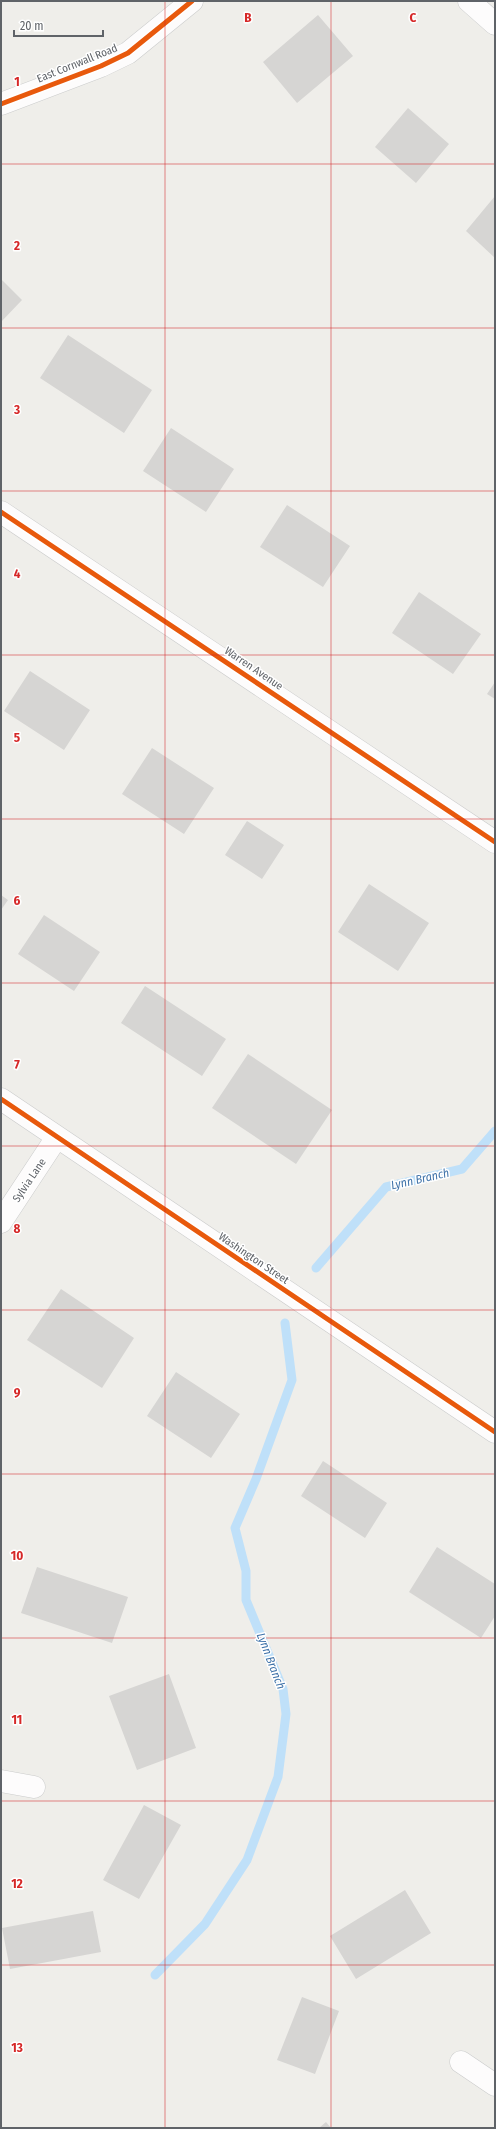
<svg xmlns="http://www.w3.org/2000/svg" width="496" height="2129" font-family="'Fira Sans Condensed',sans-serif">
	<rect width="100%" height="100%" fill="#efeeea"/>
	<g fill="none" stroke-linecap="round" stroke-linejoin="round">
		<path stroke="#bfe0f9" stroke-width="9" d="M316,1268L386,1187L462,1169L495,1131
			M155,1975L205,1924L247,1860L278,1777L286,1714L283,1689L246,1600V1571L235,1528L256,1479L292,1380L285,1323"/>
	</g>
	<path fill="#d6d5d3" d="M318,15L353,56L297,103L263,62Z
		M408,108L449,144L416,183L375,147Z
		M495,196V258L466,231Z
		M1,279L22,300L1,322Z
		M68,335L152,390L124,433L40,378Z
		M171,428L234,469L206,512L143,471Z
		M287,505L350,546L323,587L260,547Z
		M419,592L481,634L453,674L392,633Z
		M30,671L90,710L64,750L4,711Z
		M495,682V699L487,694Z
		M152,748L214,788L184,834L122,794Z
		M247,821L284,845L262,879L225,855Z
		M369,884L429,923L398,971L338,932Z
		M1,895L8,900L1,910Z
		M44,915L100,952L74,991L18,954Z
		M145,986L226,1039L202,1076L121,1023Z
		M248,1054L332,1110L296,1164L212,1108Z
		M61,1289L134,1338L102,1388L27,1340Z
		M176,1372L240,1414L211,1458L147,1416Z
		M323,1461L387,1503L365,1538L301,1496Z
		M437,1547L495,1584V1616L481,1638L409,1592Z
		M37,1567L128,1597L112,1643L21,1613Z
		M169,1674L196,1748L137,1770L109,1696Z
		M144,1805L181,1825L139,1899L103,1880Z
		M405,1890L431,1933L356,1979L330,1936Z
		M93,1911L101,1952L10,1969L2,1928Z
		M302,1997L339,2011L315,2074L277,2060Z
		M326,2122L331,2128H319Z"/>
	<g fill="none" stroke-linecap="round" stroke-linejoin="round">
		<defs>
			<path id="minor" d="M469,1L495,24
				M1,104L101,66L128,53L192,1
				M1,512L495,842
				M1,1099L495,1432
				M1,1222L57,1137
				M1,1781L34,1787
				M461,2062L495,2085"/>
		</defs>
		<use href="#minor" stroke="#cbcccc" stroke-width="23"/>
		<use href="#minor" stroke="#fdfcfc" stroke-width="22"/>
		<defs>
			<path id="cycleway" d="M1,104L101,66L128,53L192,1
				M1,512L495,842
				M1,1099L495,1432"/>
		</defs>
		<use href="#cycleway" stroke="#fff" stroke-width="8"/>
		<use href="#cycleway" stroke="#e8590c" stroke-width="5"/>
	</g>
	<path fill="none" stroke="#d62828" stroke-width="1" stroke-opacity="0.55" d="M165,1V2128M331,1V2128M1,164H495M1,328H495M1,491H495M1,655H495M1,819H495M1,983H495M1,1146H495M1,1310H495M1,1474H495M1,1638H495M1,1801H495M1,1965H495"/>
	<g text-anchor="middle" stroke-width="3" stroke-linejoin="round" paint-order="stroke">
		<g font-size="11" fill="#5f6368" stroke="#fff">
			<text transform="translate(77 63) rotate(-22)" y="4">East Cornwall Road</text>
			<text transform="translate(254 668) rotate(34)" y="4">Warren Avenue</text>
			<text transform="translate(29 1180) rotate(-56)" y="4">Sylvia Lane</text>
			<text transform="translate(254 1258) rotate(34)" y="4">Washington Street</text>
		</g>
		<g font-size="12" font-style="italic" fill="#4174aa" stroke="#fff">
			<text transform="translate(420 1179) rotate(-13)" y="4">Lynn Branch</text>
			<text transform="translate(271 1661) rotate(69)" y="4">Lynn Branch</text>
		</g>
	</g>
	<g font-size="13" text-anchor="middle" font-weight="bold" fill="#d62828" stroke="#fff" stroke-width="3" stroke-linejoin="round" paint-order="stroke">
		<text x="248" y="22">B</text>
		<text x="413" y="22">C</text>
		<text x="17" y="86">1</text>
		<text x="17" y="250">2</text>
		<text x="17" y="414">3</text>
		<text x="17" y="578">4</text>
		<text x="17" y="742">5</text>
		<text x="17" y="905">6</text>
		<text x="17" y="1069">7</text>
		<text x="17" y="1233">8</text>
		<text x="17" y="1397">9</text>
		<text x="17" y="1560">10</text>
		<text x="17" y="1724">11</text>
		<text x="17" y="1888">12</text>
		<text x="17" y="2052">13</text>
	</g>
	<rect width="496" height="2129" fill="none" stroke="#5f6368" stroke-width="4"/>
	<path d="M14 30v6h89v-6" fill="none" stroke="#5f6368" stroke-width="2"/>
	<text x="20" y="30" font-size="12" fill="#5f6368" stroke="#ffffff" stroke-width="3" paint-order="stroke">20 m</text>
</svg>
